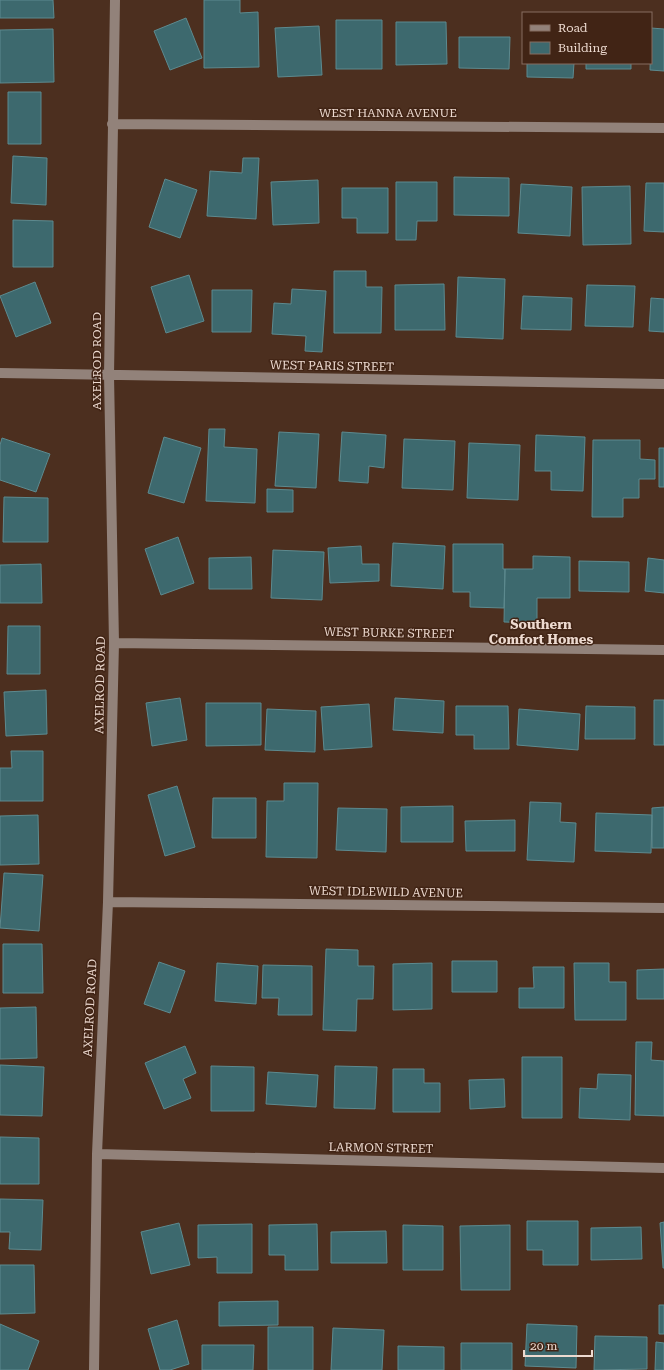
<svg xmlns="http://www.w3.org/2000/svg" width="664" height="1370" font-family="'Roboto Serif',serif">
	<rect width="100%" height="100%" fill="#4c2f1f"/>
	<path fill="#3d696e" stroke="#5d8a8f" d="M0,0H53L54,18H0Z
		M204,0H240V13L258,12L259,67L204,68Z
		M186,18L202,58L170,70L154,31Z
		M336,20H382V69H336Z
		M396,22H446L447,64L396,65Z
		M319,26L322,75L278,77L275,28Z
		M651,28L664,29V71L650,70Z
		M53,29L54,82L0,83V30Z
		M459,37H510L509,69L459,68Z
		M527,63H574L573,78L527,77Z
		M586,63H631V69H586Z
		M8,92H41V144H8Z
		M13,156L47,158L46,205L11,203Z
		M243,158H259L256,219L207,216L210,171L242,173Z
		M454,177L509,178V216L454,215Z
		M165,179L197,190L180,238L149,227Z
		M318,180L319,223L273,225L271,182Z
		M396,182H437V221H417L416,240H396Z
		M646,183H664V232L644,231Z
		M521,184L572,187L570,236L518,233Z
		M630,186L631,244L583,245L582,187Z
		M342,188H388V233H357V218H342Z
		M13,220L53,221V267H13Z
		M334,271H366V287H382L381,333H334Z
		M189,275L204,321L166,333L151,287Z
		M458,277L505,279L503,339L456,337Z
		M35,282L51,323L16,337L0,296Z
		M444,284L445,330H395V285Z
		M587,285L635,286L633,327L585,326Z
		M292,289L326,291L322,352L305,351L306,336L272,334L274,303L291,304Z
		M212,290H252L251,332H212Z
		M523,296L572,298L571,330L521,329Z
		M651,298L664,299V332L649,331Z
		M209,429H225L224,447L257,449L255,503L206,501Z
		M279,432L319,434L316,488L275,486Z
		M342,432L386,435L384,468L369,466L368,483L339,481Z
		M536,435L585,437L583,491L551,490V471H535Z
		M164,437L201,448L184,503L148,493Z
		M2,438L50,454L36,492L0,480V445Z
		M404,439L455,441L453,490L402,488Z
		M593,440H640V459L655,460V479H639V498H623V517H592Z
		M469,443L520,445L518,500L467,498Z
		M659,448H664V487H659Z
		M267,489L293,490V512H267Z
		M4,497L48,498V542H3Z
		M178,537L194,583L161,595L145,549Z
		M393,543L445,546L443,589L391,586Z
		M453,544H503V569H505L504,608L470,607V592H453Z
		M361,546L362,564H379V581L330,583L328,548Z
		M273,550L324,552L322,600L271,598Z
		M533,556L570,557V598H537V623L504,622L505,569H533Z
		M251,557L252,589H209V558Z
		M648,558L664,560V593L645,591Z
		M579,561L629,562V592L579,591Z
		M41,564L42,603H0V565Z
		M8,626H40V674H7Z
		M46,690L47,734L6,736L4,692Z
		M180,698L187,740L152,746L146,703Z
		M395,698L444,701L443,733L393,730Z
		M654,700H664V745H654Z
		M206,703H261V745L206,746Z
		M369,704L372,747L324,750L321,707Z
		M456,706H508L509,749H474V735H456Z
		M586,706L635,707V739H585Z
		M267,709L316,711L315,752L265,750Z
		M519,709L580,714L578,750L517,745Z
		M11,751H43V801H0V768H12Z
		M284,783H318L317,858L266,857L267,801H284Z
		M177,786L195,847L165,856L148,795Z
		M213,798H256V838H212Z
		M530,802L561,803L560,822L576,823L574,862L527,860Z
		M453,806V842H401V807Z
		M664,807V848H652V808Z
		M338,808L387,809L386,852L336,850Z
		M596,813L652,815L651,853L595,851Z
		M38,815L39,864L0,865V816Z
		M515,820V851H466L465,821Z
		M4,873L43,875L39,931L0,928Z
		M3,944H42L43,993H3Z
		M326,949L358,950V966H374L373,999H357L356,1031L323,1030Z
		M452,961H497V992H452Z
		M159,962L185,971L170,1013L144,1004Z
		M217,963L258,966L256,1004L215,1001Z
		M432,963V1009L393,1010V964Z
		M574,963H609V982H626V1020H575Z
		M263,965L312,966V1015H278L279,998H262Z
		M533,967H564V1008H519V988H534Z
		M664,969V999H637V970Z
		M36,1007L37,1058L0,1059V1008Z
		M636,1042H652L651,1060L664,1061V1116L635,1115Z
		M185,1046L196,1073L183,1079L191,1098L164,1109L145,1063Z
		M522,1057H562V1118H522Z
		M0,1065L44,1067L42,1116L0,1115Z
		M211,1066L254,1067V1111H211Z
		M335,1066L377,1067L375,1109L334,1108Z
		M393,1069H424V1083H440V1112H393Z
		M268,1072L318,1075L316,1107L266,1104Z
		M598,1074L631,1075L630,1120L579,1118L580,1088L597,1089Z
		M504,1079L505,1107L470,1109L469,1080Z
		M0,1137L39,1138V1184H0Z
		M0,1199L43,1200L41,1250L9,1249L10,1232H0Z
		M527,1221H578V1265H543V1250H527Z
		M664,1222V1268H663L660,1223Z
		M179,1223L190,1265L151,1274L141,1232Z
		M252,1224V1273H217V1257L198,1258V1225Z
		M317,1224L318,1270H285V1255H269V1225Z
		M403,1225L443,1226V1270H403Z
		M510,1225V1290H461L460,1226Z
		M641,1227L642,1259L591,1260V1228Z
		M386,1231L387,1263H331V1232Z
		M0,1265H34L35,1313L0,1314Z
		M278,1301V1325L219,1326V1302Z
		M659,1305H664V1334H659Z
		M177,1320L189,1364L170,1370H160L148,1329Z
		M0,1324L39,1341L28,1370H0Z
		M527,1324L577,1326L576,1368L525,1366Z
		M268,1327H313V1370H268Z
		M333,1328L384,1330L382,1370H331Z
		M595,1336L647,1337V1369L594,1370Z
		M656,1342L664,1343V1370H655Z
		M461,1343H512V1370H461Z
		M202,1345H254L253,1370H202Z
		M398,1346L444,1347V1370H398Z"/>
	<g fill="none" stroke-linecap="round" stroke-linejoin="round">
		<path stroke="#92827a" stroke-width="10" d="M112,124L664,128
			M0,373L664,384
			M114,643L664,650
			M108,902L664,908
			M97,1154L664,1168
			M94,1370L97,1154L108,902L114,643L109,375L115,0"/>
	</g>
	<g text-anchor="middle" stroke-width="3" stroke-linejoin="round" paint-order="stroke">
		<g font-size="12" fill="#eddad0" stroke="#412415">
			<text x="388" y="117">WEST HANNA AVENUE</text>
			<text transform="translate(97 361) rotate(-90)" y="4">AXELROD ROAD</text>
			<text transform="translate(332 366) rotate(1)" y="4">WEST PARIS STREET</text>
			<text transform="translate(389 633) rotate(1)" y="4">WEST BURKE STREET</text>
			<text transform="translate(100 685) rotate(-89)" y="4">AXELROD ROAD</text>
			<text transform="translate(386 892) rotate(1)" y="4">WEST IDLEWILD AVENUE</text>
			<text transform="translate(90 1008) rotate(-87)" y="4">AXELROD ROAD</text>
			<text transform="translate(381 1148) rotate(1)" y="4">LARMON STREET</text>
		</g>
		<g font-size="13" font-weight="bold" fill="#eddad0" stroke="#412415">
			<text x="541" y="629">Southern<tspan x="541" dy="15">Comfort Homes</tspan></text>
		</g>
	</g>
	<rect x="522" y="12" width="130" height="52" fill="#412415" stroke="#866d60"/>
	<rect x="530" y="25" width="20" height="6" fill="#92827a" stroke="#866d60"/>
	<text x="558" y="32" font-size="12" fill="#eddad0">Road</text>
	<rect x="530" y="42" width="20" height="12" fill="#3d696e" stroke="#866d60"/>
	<text x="558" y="52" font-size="12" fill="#eddad0">Building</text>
	<path d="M524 1350v6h68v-6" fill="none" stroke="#eddad0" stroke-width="2"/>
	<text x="530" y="1350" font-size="12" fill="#eddad0" stroke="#412415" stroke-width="3" paint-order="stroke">20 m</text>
</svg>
